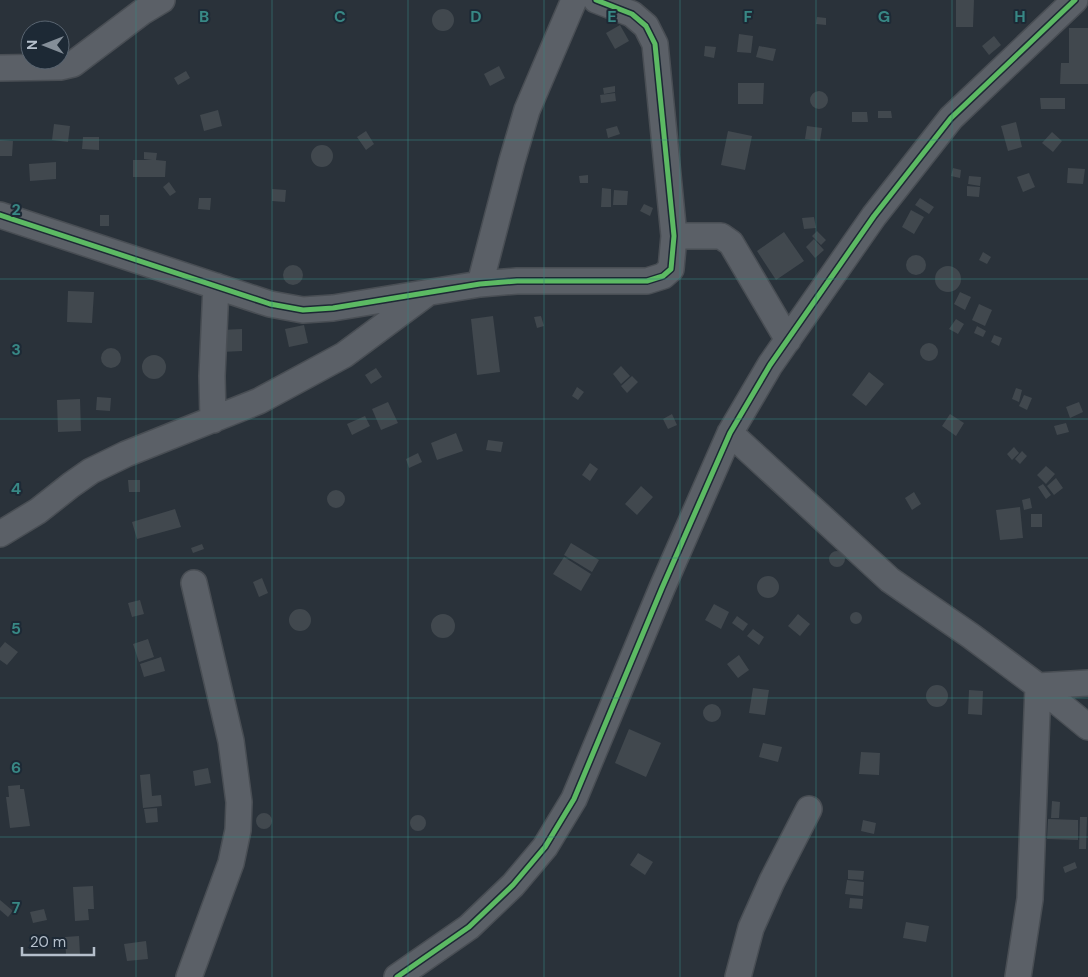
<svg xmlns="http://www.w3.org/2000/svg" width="1088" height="977" font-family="'DM Sans',sans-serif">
	<rect width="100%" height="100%" fill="#2a323a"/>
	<path fill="#41484e" d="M956,0H974L973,27H956Z
		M432 20a11 11 0 1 1 22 0a11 11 0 1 1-22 0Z
		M817,17L826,18V25L816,24Z
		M620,25L629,41L615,49L606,33Z
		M1069,28H1088V84H1060L1061,63H1069Z
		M739,34L753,36L751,53L737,52Z
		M994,36L1001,45L989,55L982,46Z
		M705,46L716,47L714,58L704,56Z
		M759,46L776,49L773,61L756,57Z
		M499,66L505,78L490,86L484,74Z
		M186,71L190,78L178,85L174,78Z
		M738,83H764L763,104H738Z
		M615,86V92L604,94L603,88Z
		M810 100a9 9 0 1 1 18 0a9 9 0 1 1-18 0Z
		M615,93L616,101L601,103L600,95Z
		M1040,98H1065V109H1041Z
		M218,110L222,126L204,131L200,115Z
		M878,111H891L892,118H878Z
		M852,112H867L868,122H852Z
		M1016,122L1022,147L1008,151L1001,126Z
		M54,124L70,126L68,142L52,140Z
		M617,126L620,134L608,138L606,129Z
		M807,126L822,128L820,141L805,139Z
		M366,131L374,144L366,150L357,137Z
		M728,131L752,136L745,170L721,165Z
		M1052,132L1062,141L1053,152L1042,143Z
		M83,137H99V150L82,149Z
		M0,140L13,141L12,156H0Z
		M311 156a11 11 0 1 1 22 0a11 11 0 1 1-22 0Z
		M144,152L157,153L156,160L166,161L165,177H133V160H152L144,159Z
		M56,162V179L30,181L29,164Z
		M953,168L961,170L960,178L951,176Z
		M1068,168L1085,169L1083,184L1067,183Z
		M1029,173L1035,187L1023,192L1017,177Z
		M588,175V183H580L579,176Z
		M969,176L981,177L980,186L968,184Z
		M169,182L176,192L170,196L163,187Z
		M967,186L980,187L979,197L967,196Z
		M602,188L611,189V207H601Z
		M272,189L286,190L285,202L272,201Z
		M614,190L628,191L627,205H613Z
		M199,198H211L210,210L198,209Z
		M920,198L934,207L929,214L915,205Z
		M644,204L653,208L650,216L640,211Z
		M911,210L924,217L914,234L902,227Z
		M100,215H109V226H100Z
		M814,217L816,228L804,229L802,218Z
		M817,231L826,240L821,245L812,236Z
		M784,232L804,261L776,280L757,251Z
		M814,239L824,250L815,258L806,247Z
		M983,252L991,257L987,264L979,260Z
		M906 265a10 10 0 1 1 20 0a10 10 0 1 1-20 0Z
		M283 275a10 10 0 1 1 20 0a10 10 0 1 1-20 0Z
		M935 279a13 13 0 1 1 26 0a13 13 0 1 1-26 0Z
		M68,291L94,292L92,323L67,322Z
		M960,292L971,297L965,310L954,304Z
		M979,304L992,310L985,326L972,320Z
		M493,316L500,372L477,375L471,319Z
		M541,316L544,326L537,328L534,317Z
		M956,319L964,324L958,334L949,329Z
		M304,325L308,343L289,347L285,329Z
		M977,326L986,331L983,337L974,333Z
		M242,329V351L221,352L220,330Z
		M994,335L1002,338L999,346L991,342Z
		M920 352a9 9 0 1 1 18 0a9 9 0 1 1-18 0Z
		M101 358a10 10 0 1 1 20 0a10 10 0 1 1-20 0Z
		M142 367a12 12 0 1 1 24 0a12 12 0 1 1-24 0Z
		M621,366L630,376L621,384L613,374Z
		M376,368L382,377L371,384L365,375Z
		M869,372L884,384L866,406L852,395Z
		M632,376L638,382L627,393L621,386Z
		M577,387L584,392L578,400L572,396Z
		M1016,388L1022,390L1019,402L1012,399Z
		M1024,395L1032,398L1027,410L1019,406Z
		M97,397L111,398L110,411L96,410Z
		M80,399L81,431L58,432L57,400Z
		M388,402L398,423L381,430L372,409Z
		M1079,402L1083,412L1070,418L1066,407Z
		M672,414L677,425L668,429L663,419Z
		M950,414L964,423L956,436L942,426Z
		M365,416L370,426L352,435L347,424Z
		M1066,423L1069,432L1057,435L1054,426Z
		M456,433L463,451L437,460L431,443Z
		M488,440L503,442L501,452L486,450Z
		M1014,447L1019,453L1012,460L1007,454Z
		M1022,451L1027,456L1020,464L1015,459Z
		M418,453L422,462L409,468L406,459Z
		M590,463L598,469L590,481L582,475Z
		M1046,466L1055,474L1046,484L1037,475Z
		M1056,478L1063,488L1054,495L1047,486Z
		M128,480H140V492H129Z
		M1043,484L1051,495L1046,499L1038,487Z
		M641,486L653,497L637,515L625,504Z
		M327 499a9 9 0 1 1 18 0a9 9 0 1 1-18 0Z
		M914,492L921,504L912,510L905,498Z
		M1030,498L1032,508L1024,510L1022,500Z
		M1020,507L1023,538L1000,540L996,510Z
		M175,509L181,527L137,539L132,522Z
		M1031,514H1042V527H1031Z
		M571,543L599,560L592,572L564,555Z
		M202,544L204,549L193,553L191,548Z
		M829 559a8 8 0 1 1 16 0a8 8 0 1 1-16 0Z
		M564,557L591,574L581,591L553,574Z
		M757 587a11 11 0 1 1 22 0a11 11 0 1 1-22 0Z
		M262,578L268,593L259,597L253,582Z
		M140,600L144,614L132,617L128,603Z
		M714,604L729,612L721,629L705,620Z
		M289 620a11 11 0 1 1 22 0a11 11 0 1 1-22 0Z
		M850 618a6 6 0 1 1 12 0a6 6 0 1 1-12 0Z
		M798,614L810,624L800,636L788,626Z
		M431 626a12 12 0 1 1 24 0a12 12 0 1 1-24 0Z
		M737,616L748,624L743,631L732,623Z
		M753,629L764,637L759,645L747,636Z
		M148,639L154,657L139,662L133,644Z
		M5,642L18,652L7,665L0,660V648Z
		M739,655L749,670L738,678L727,664Z
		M161,657L165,671L144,677L140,664Z
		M926 696a11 11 0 1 1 22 0a11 11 0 1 1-22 0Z
		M753,688L769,690L765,715L749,713Z
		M969,690L983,691L982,715L968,714Z
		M703 713a9 9 0 1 1 18 0a9 9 0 1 1-18 0Z
		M629,729L661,743L646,777L615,763Z
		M763,743L782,747L778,762L759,757Z
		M861,752L880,753L879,775L859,774Z
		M208,768L211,783L195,786L193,771Z
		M150,774L152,796L161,795L162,806L143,808L140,775Z
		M20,785V789H24L30,826L10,828L6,797H9L8,786Z
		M1052,801L1060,802L1059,818H1051Z
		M157,808L158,822L146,823L144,809Z
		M256 821a8 8 0 1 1 16 0a8 8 0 1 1-16 0Z
		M410 823a8 8 0 1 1 16 0a8 8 0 1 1-16 0Z
		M1080,817H1087L1086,849H1079Z
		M1048,819L1078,820V840L1047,839Z
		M863,820L876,823L874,834L861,831Z
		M638,853L653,862L645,875L630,865Z
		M1075,862L1077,868L1065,873L1063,867Z
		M848,870L864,871L863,880L848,879Z
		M847,880L864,882L863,896L845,894Z
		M93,886L94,909H88L89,920L75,921L73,887Z
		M850,898L863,899L862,909L849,908Z
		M0,900L13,911L8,917L0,910Z
		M44,909L47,920L33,923L30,912Z
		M906,922L929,926L926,942L903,938Z
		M79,936L80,954L66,955L65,937Z
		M146,941L148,959L127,961L124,944Z"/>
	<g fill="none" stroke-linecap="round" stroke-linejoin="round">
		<defs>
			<path id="street" d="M0,68L60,67L73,64L142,12L162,0
				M0,215L270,304L303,310L333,308L480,284L517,281H647L663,276L671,269L674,236L655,44L646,26L632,14L596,0
				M674,236H721L731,243L788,340
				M480,284L512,161L527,110L574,0
				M213,420L212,376L216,286
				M730,433L890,580L971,636L1038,686L1088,727
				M0,534L38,511L71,485L91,471L126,454L259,401L344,355L425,295
				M189,977L231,863L238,830L239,802L231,741L194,583
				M397,977L469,927L513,885L545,847L574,799L662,588L730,433L770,365L874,216L951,118L1075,0
				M738,977L751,928L772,881L809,809
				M1018,977L1030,899L1038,686L1088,683"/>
		</defs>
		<use href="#street" stroke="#494e54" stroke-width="28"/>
		<use href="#street" stroke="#5b6067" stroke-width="25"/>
		<defs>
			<path id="cycleway" d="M0,215L270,304L303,310L333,308L480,284L517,281H647L663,276L671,269L674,236L655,44L646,26L632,14L596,0
				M397,977L469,927L513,885L545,847L574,799L662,588L730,433L770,365L874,216L951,118L1075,0"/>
		</defs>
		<use href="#cycleway" stroke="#1d2935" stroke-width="8"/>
		<use href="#cycleway" stroke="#5cba63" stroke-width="5"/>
	</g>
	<path fill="none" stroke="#388885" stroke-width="1" stroke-opacity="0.55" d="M136,0V977M272,0V977M408,0V977M544,0V977M680,0V977M816,0V977M952,0V977M0,140H1088M0,279H1088M0,419H1088M0,558H1088M0,698H1088M0,837H1088"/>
	<g font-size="16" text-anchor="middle" font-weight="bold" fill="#388885" stroke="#1d2935" stroke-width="4" stroke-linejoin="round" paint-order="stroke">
		<text x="204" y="22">B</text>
		<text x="340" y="22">C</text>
		<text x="476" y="22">D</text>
		<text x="612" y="22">E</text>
		<text x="748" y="22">F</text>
		<text x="884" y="22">G</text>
		<text x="1020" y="22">H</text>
		<text x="16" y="215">2</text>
		<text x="16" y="355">3</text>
		<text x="16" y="494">4</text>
		<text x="16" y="634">5</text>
		<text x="16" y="773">6</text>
		<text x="16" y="913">7</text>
	</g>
	<g transform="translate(45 45) rotate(270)"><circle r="24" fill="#1d2935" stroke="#5a6571"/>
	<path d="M0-4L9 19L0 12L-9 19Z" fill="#848e98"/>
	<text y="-8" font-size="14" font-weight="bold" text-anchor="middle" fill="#b5bfcb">N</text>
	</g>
	<path d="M22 947v8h72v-8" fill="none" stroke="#b5bfcb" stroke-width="2.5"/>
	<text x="30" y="947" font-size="15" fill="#b5bfcb" stroke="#1d2935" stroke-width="4" paint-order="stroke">20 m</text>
</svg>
